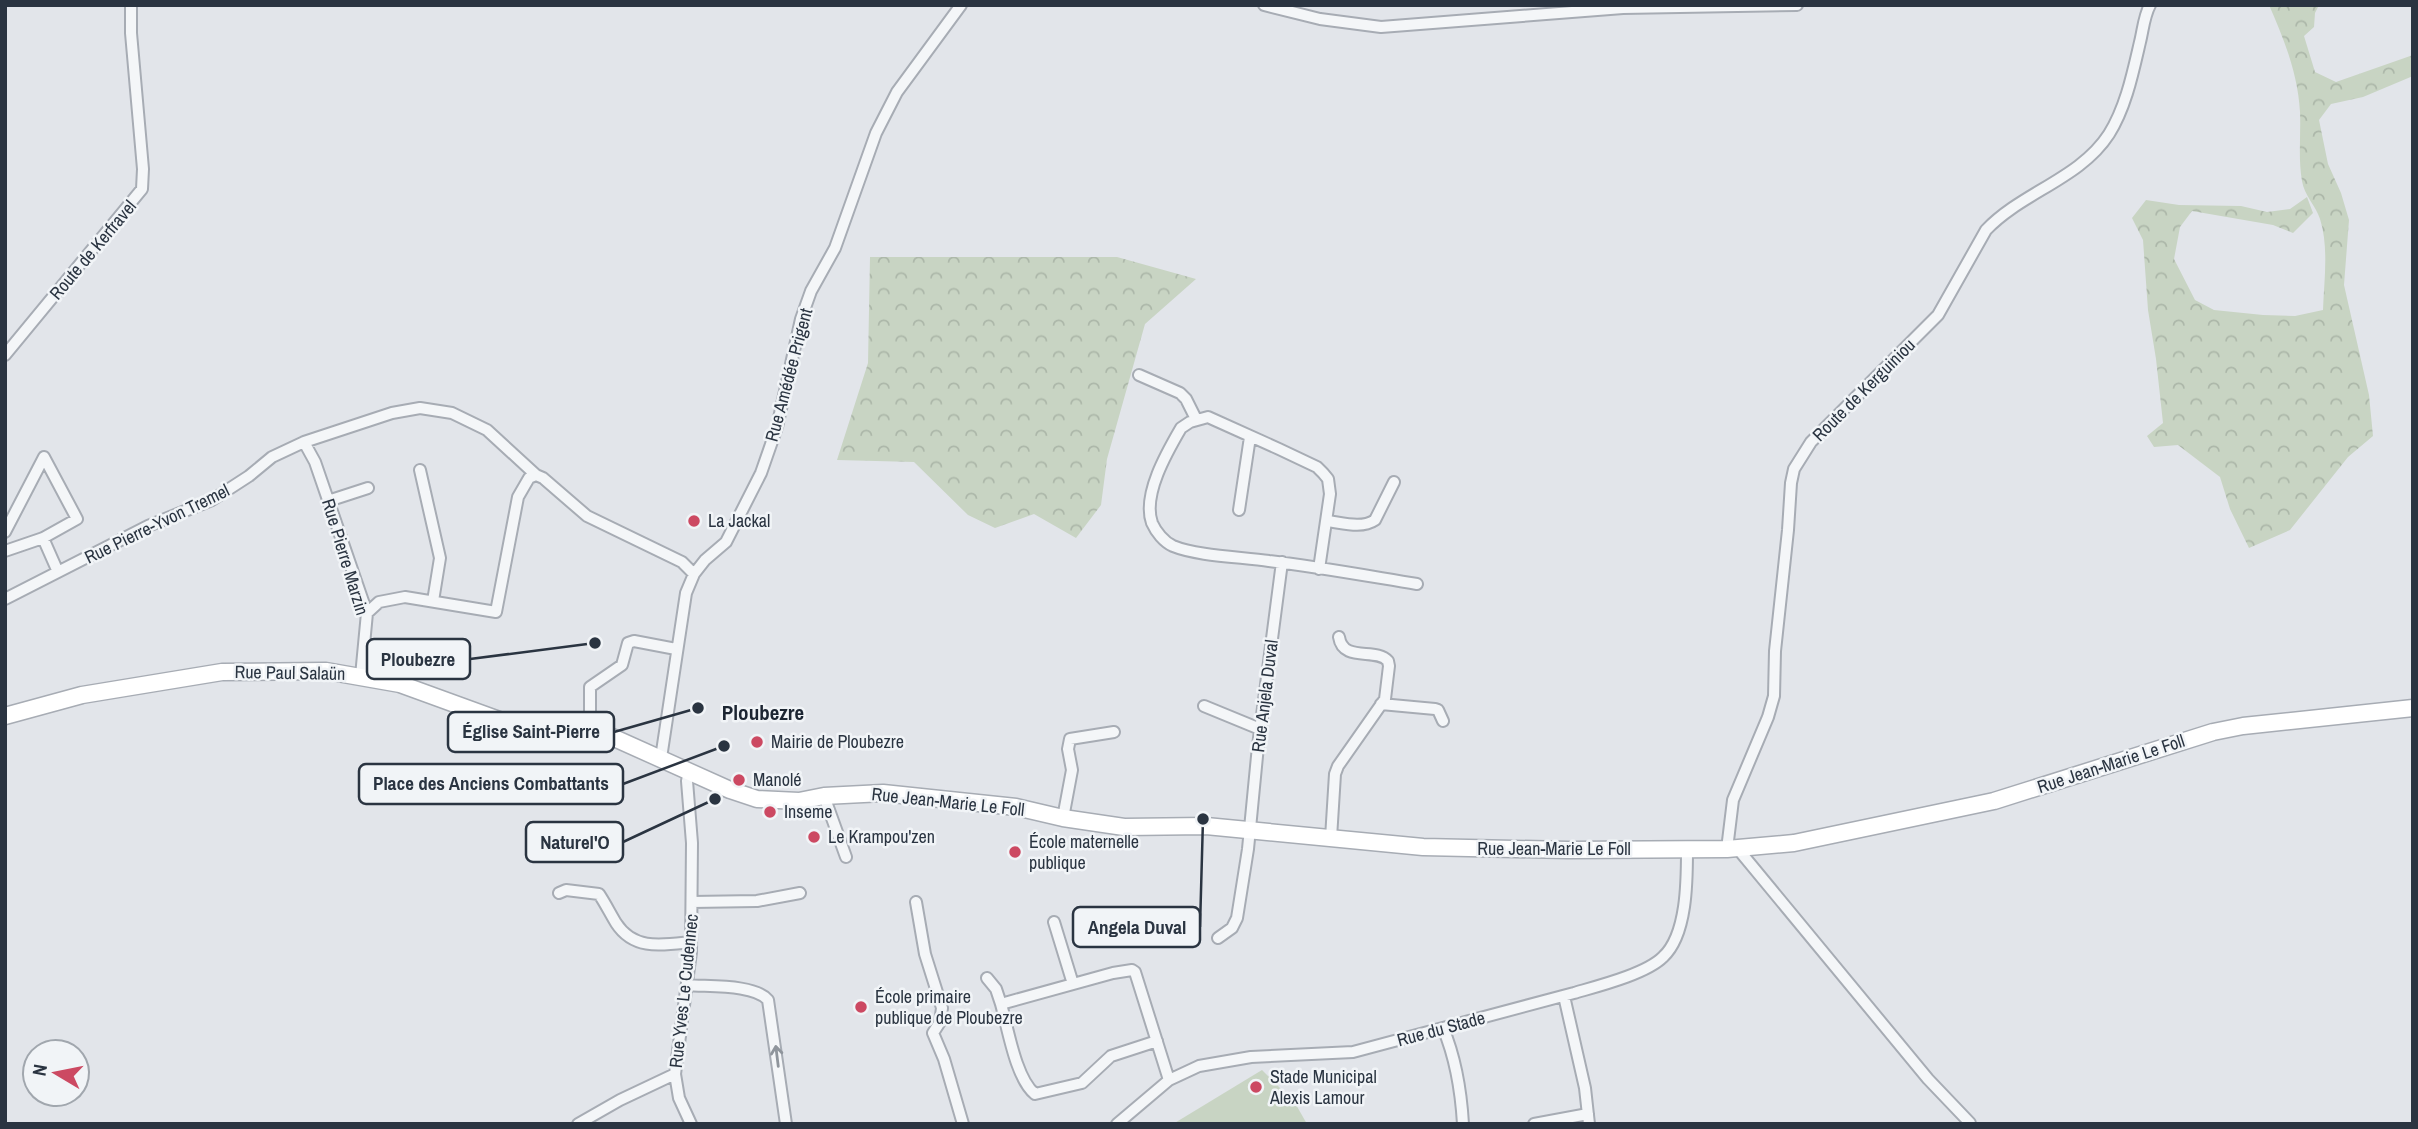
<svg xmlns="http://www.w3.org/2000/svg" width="2418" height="1129" font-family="'Archivo Narrow',sans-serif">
	<defs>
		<pattern id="forest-crowns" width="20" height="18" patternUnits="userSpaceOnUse" patternTransform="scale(1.75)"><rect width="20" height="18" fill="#c8d4c3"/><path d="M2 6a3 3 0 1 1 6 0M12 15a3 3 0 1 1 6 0" fill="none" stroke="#acb7a9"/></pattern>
	</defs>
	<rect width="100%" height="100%" fill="#e2e5ea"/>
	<path fill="url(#forest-crowns)" d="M2269,5H2319L2315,13L2314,27L2304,36L2315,72L2336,82L2413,55V76L2363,97L2331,104L2319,120L2328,164L2341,193L2349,220L2344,285L2369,395L2373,436L2348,457L2290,530L2249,548L2230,509L2220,477L2178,445L2154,447L2147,436L2163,423L2156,359L2148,310L2143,240L2132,218L2146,200L2179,205L2241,206L2267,212L2290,209L2307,197L2313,213L2293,233L2273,225L2192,211L2180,227L2174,259L2195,300L2214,310L2263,315L2295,316L2323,310C2324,281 2329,247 2320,219C2316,206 2304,195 2302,181C2298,158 2301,135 2300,112C2298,74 2284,39 2269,5Z
		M870,257H1117L1196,279L1145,324L1107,459L1101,505L1076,538L1034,514L995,528L968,515L914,462L837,460L868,363Z"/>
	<path fill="#c8d4c3" d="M1262,1070L1295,1103L1307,1124H1173Z"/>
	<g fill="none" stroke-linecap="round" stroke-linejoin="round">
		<defs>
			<path id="minor" d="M1264,5L1320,19L1381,27L1623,8L1797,5
				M5,355L142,189L143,169L131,33V5
				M1139,375L1180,393L1186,399L1196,419
				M304,442L315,462L367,613L361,676
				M420,470L440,558L433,601
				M328,501L368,488
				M1239,510L1250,437
				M1327,521C1343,523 1362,529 1375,520L1394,482
				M5,532L44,457L77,519L43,538L5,551
				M43,538L58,572
				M1319,569L1330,494L1328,479L1323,473L1317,467L1279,449L1208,417L1190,422L1181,428C1167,452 1142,495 1152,523C1156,532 1164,542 1173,546C1197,556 1242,557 1269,561C1319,567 1368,576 1417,584
				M5,599L148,526L212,500L249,476L272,457L304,442L392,413L420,408L452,413L487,430L536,475L543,478L587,516L682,562L694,574
				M367,613L379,602L405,597L496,612L518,497L529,478L536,475
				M1381,704L1435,709L1438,710L1443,721
				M1204,706L1260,729
				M590,732V687L622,665L628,643L634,641L676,649
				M661,758L686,593L694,574L705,560L726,542L761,473L777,427L801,319L811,291L835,248L876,133L897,92L961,5
				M689,771L687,781L692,843L691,952L675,1074L679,1098L691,1124
				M824,796L846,857
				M1063,818L1072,770L1068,749L1070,739L1114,732
				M1331,838L1335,774L1338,766L1385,699L1389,666L1388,661C1376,647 1343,663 1339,637
				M1727,849L1733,800L1768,717L1774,696L1775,651L1788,530L1791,483L1794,469L1811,442L1938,315L1986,230C2022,192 2080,179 2109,134C2126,107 2133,72 2140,42C2143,30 2144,16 2150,5
				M1738,849L1928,1079L1970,1123
				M559,893L566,890L599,894C605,903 610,913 616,923C634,951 663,945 691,942
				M692,902L757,901L800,893
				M916,902L925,954L942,1008L940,1022L933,1033L944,1059L963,1124
				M1054,922L1073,984
				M1218,938L1232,928L1237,918L1248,849L1258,746L1282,562
				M987,978L996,989L1001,1004L1113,973L1132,970L1135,972L1169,1080
				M687,985C709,987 754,984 768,1000L786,1124
				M1564,996L1585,1088L1589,1124
				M1001,1004C1008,1029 1016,1079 1035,1094L1082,1083L1111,1056L1157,1041
				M1443,1028C1456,1059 1461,1090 1463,1124
				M578,1124L620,1100L675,1074
				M1117,1124L1169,1080L1199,1066L1251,1057L1353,1052L1574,993C1598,986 1646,974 1663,957C1687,935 1687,881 1687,850
				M1534,1124L1588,1114"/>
			<path id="secondary" d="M5,716L82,695L222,672L326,671L400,684L499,720L548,729L590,732L612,737L730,790L757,799L799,801L824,796L883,793L1016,807L1063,818L1124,827L1206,826L1423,847L1568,850L1727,849L1794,843L1994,801L2213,732L2243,726L2413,708"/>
		</defs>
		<use href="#minor" stroke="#a7acb4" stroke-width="14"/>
		<use href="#secondary" stroke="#a7acb4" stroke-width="19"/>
		<use href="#minor" stroke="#f4f6f8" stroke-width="10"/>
		<use href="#secondary" stroke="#fff" stroke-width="16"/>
	</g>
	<defs><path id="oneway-shaft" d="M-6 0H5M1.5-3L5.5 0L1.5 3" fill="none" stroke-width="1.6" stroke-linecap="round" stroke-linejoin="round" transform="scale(1.75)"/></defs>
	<use stroke="#8f959c" href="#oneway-shaft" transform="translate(777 1056) rotate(-97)"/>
	<g fill="#cc4962" stroke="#f1f4f7" stroke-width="2.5">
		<circle cx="694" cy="521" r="7"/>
		<circle cx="757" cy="742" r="7"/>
		<circle cx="739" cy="780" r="7"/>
		<circle cx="770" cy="812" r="7"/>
		<circle cx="814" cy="837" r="7"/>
		<circle cx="1015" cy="852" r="7"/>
		<circle cx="861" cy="1007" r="7"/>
		<circle cx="1256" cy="1087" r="7"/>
	</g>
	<g text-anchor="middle" stroke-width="5" stroke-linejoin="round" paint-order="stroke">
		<g font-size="18" fill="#2a3441" stroke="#f1f4f7">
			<text transform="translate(93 250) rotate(-50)" y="6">Route de Kerfravel</text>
			<text transform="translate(789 375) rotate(-75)" y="6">Rue Amédée Prigent</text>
			<text transform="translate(1864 390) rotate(-45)" y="6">Route de Kerguiniou</text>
			<text transform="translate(157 524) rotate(-26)" y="6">Rue Pierre-Yvon Tremel</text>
			<text transform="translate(345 557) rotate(73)" y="6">Rue Pierre Marzin</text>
			<text transform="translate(290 673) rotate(1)" y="6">Rue Paul Salaün</text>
			<text transform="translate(1265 696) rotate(-83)" y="6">Rue Anjela Duval</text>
			<text transform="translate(2111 764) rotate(-18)" y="6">Rue Jean-Marie Le Foll</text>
			<text transform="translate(948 802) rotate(6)" y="6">Rue Jean-Marie Le Foll</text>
			<text x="1554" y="855">Rue Jean-Marie Le Foll</text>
			<text transform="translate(684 991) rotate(-84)" y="6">Rue Yves Le Cudennec</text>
			<text transform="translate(1441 1029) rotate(-15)" y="6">Rue du Stade</text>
		</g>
		<g font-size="18" fill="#2a3441" stroke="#f1f4f7" text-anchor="start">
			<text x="708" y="527">La Jackal</text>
			<text x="771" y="748">Mairie de Ploubezre</text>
			<text x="753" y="786">Manolé</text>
			<text x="784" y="818">Inseme</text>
			<text x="828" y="843">Le Krampou'zen</text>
			<text x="1029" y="848">École maternelle<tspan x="1029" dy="21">publique</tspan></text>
			<text x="875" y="1003">École primaire<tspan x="875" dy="21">publique de Ploubezre</tspan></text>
			<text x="1270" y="1083">Stade Municipal<tspan x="1270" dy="21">Alexis Lamour</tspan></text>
		</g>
		<g font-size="21" font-weight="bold" fill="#1c2532" stroke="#f1f4f7">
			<text x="763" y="720">Ploubezre</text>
		</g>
	</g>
	<path fill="none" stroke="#2a3441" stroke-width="2.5" d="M595 643L470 659M698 708L614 732M724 746L623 784M715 799L623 842M1203 819L1200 927"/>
	<g fill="#2a3441" stroke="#f1f4f7" stroke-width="2.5">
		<circle cx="595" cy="643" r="7"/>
		<circle cx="698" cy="708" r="7"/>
		<circle cx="724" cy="746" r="7"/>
		<circle cx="715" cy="799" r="7"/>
		<circle cx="1203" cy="819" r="7"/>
	</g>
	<g fill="#f1f4f7" stroke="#2a3441" stroke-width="2.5">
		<rect x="367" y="639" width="103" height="40" rx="7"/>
		<rect x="448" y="712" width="166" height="40" rx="7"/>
		<rect x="359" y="764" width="264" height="40" rx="7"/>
		<rect x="526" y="822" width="97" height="40" rx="7"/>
		<rect x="1073" y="907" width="127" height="40" rx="7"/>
	</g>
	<g font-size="19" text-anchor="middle" font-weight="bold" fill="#2a3441">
		<text x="418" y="666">Ploubezre</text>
		<text x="531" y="738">Église Saint-Pierre</text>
		<text x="491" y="790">Place des Anciens Combattants</text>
		<text x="575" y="849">Naturel'O</text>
		<text x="1137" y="934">Angela Duval</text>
	</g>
	<rect width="2418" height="1129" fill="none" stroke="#2a3441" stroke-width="14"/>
	<g transform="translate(56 1073) rotate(280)"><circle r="33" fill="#f1f4f7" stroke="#a1a7ae" stroke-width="2"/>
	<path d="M0-5L12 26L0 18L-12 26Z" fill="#cc4962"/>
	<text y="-10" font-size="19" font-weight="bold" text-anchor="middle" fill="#2a3441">N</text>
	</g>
</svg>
